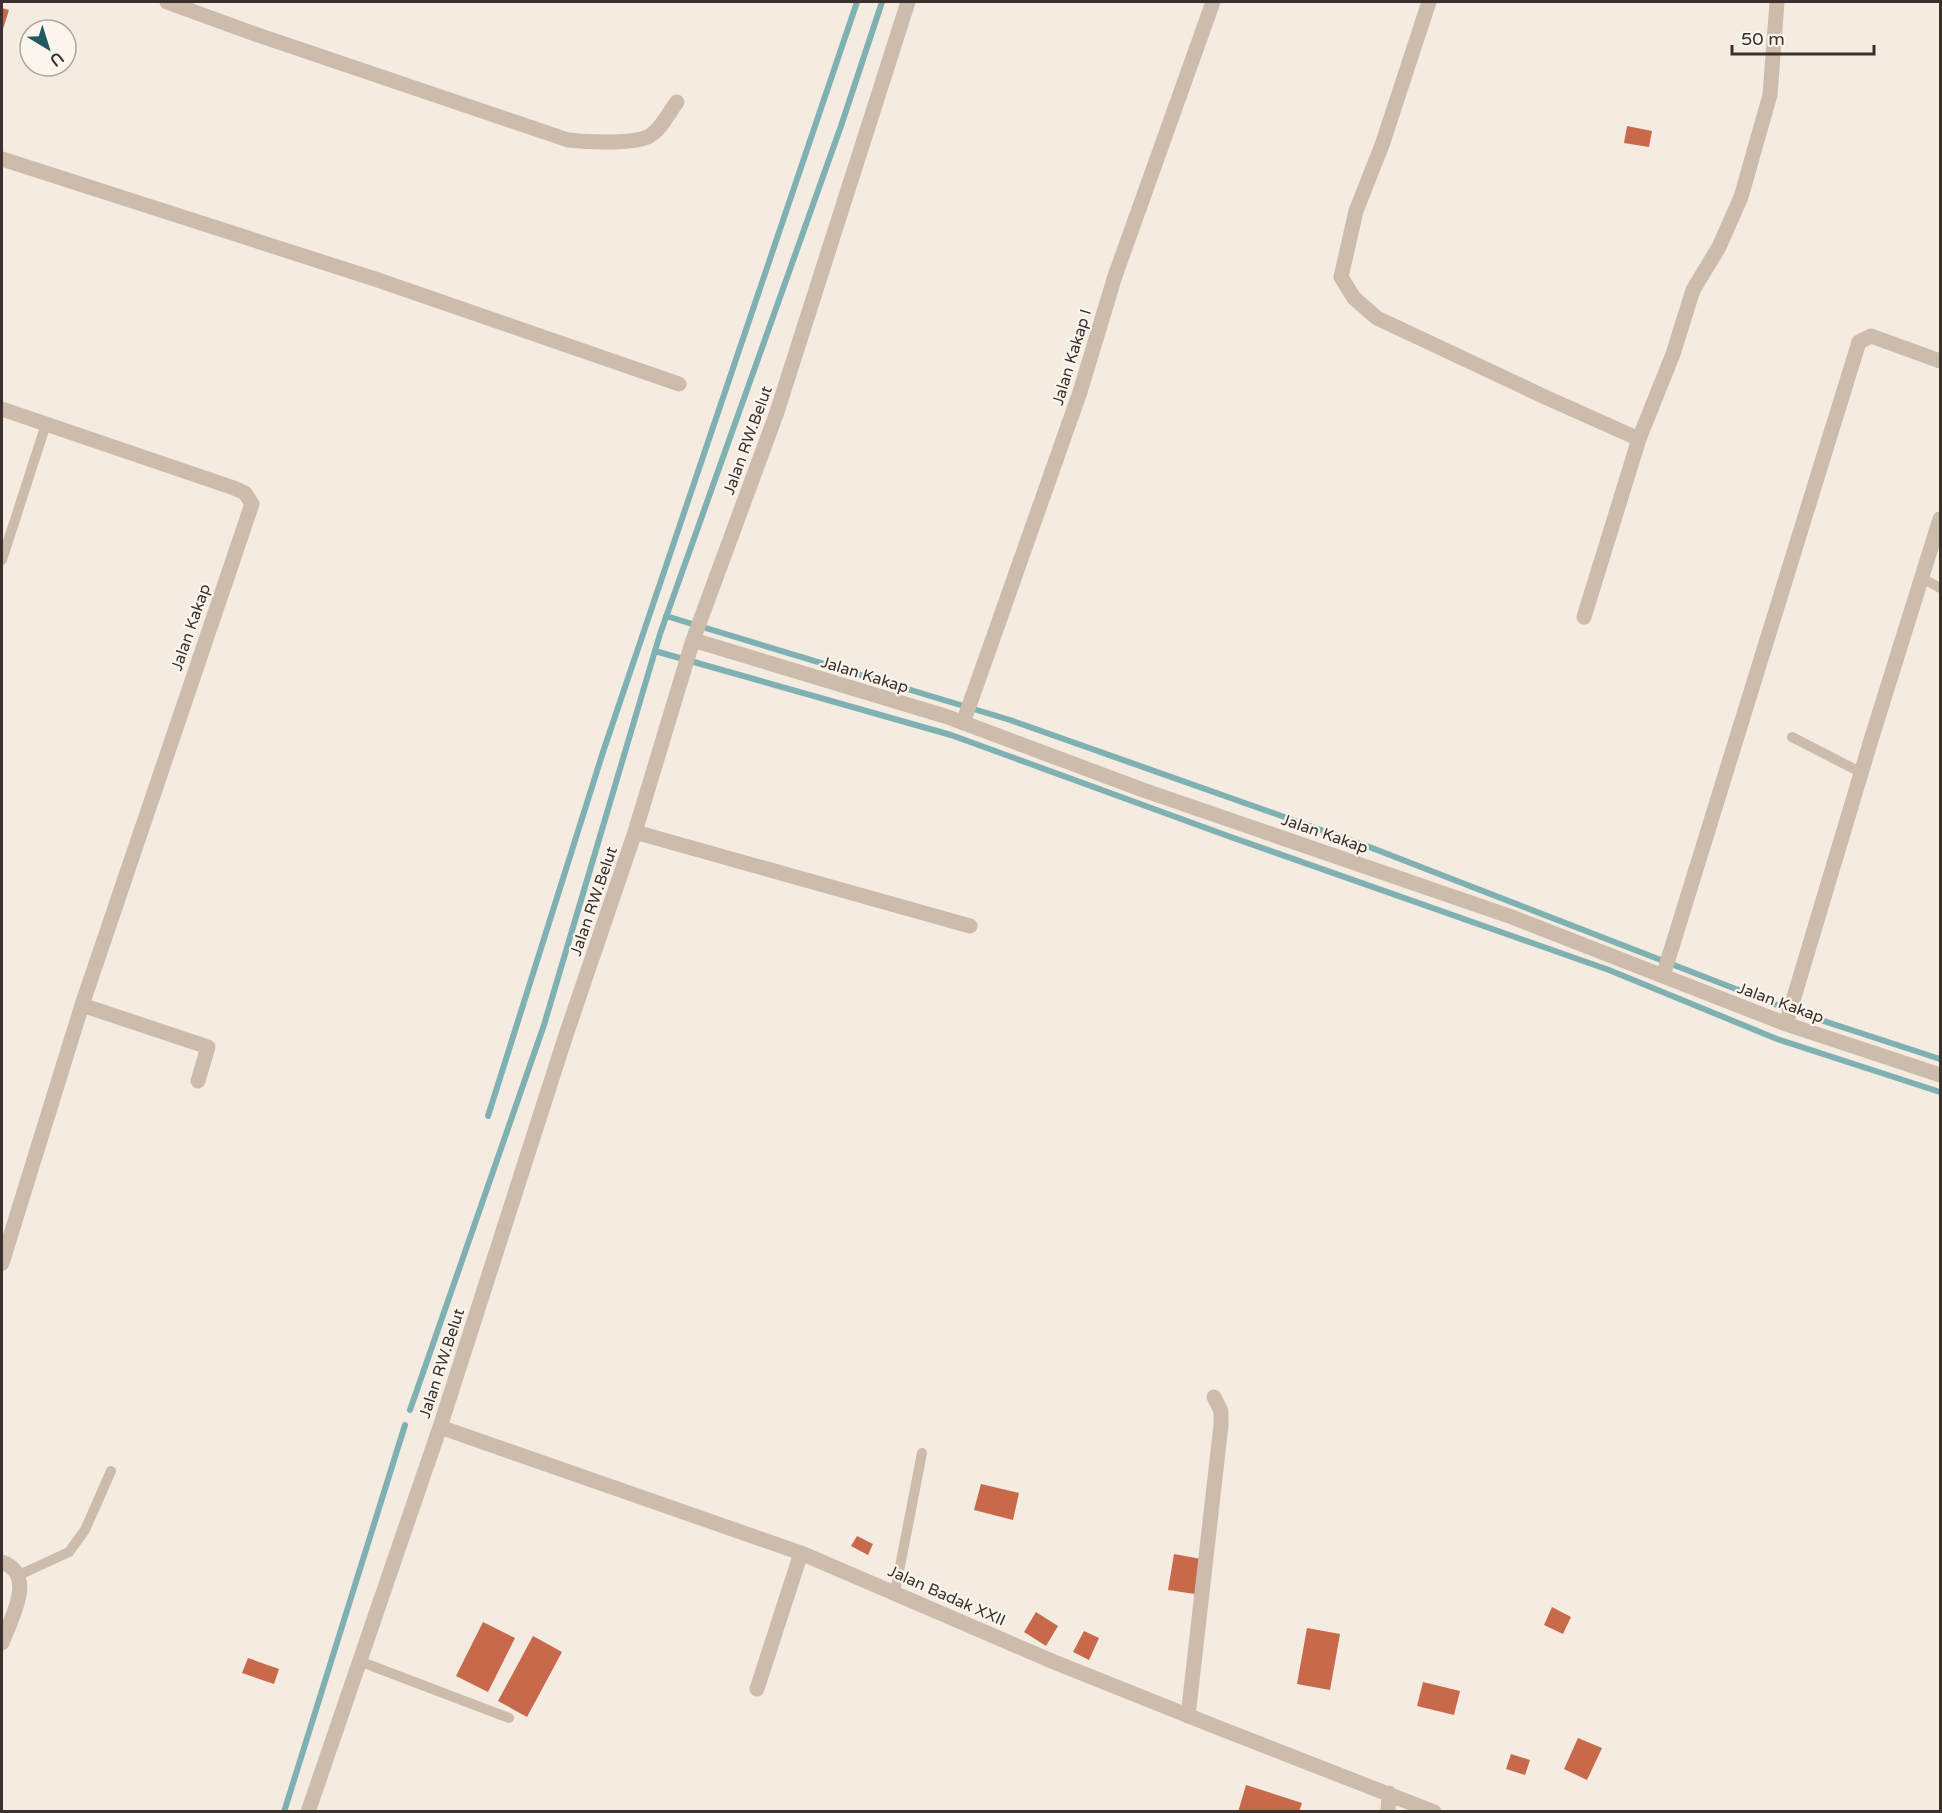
<svg xmlns="http://www.w3.org/2000/svg" width="1942" height="1813" font-family="'Varela Round',sans-serif">
	<rect width="100%" height="100%" fill="#f4ebe1"/>
	<g fill="none" stroke-linecap="round" stroke-linejoin="round">
		<path stroke="#7fb0b2" stroke-width="6" d="M666,616L1010,720L1372,848L1790,1010L1940,1059
			M655,651L951,735L1228,836L1609,970L1777,1039L1940,1092
			M488,1116L603,752L857,2
			M410,1410L544,1025L660,634L841,126L882,2
			M284,1812L405,1425"/>
	</g>
	<path fill="#c8694b" d="M2,8L9,10L2,32Z
		M1627,126L1652,131L1649,147L1624,143Z
		M981,1484L1019,1493L1013,1520L974,1510Z
		M857,1536L873,1544L868,1555L851,1546Z
		M1174,1554L1201,1559L1195,1594L1168,1590Z
		M1552,1607L1571,1617L1563,1634L1544,1625Z
		M1036,1612L1058,1626L1046,1646L1024,1632Z
		M483,1622L515,1638L488,1692L456,1676Z
		M1307,1628L1340,1634L1330,1690L1297,1684Z
		M1084,1631L1099,1638L1089,1660L1073,1652Z
		M533,1636L562,1652L527,1717L498,1701Z
		M248,1658L279,1669L274,1684L242,1673Z
		M1423,1682L1460,1691L1454,1715L1417,1706Z
		M1578,1738L1602,1748L1587,1780L1564,1769Z
		M1511,1754L1530,1760L1525,1775L1506,1769Z
		M1246,1785L1302,1803L1299,1812H1238Z"/>
	<g fill="none" stroke-linecap="round" stroke-linejoin="round">
		<path stroke="#cdbbac" stroke-width="10" d="M2,560L46,424
			M1922,578L1940,588
			M1792,737L1862,773
			M19,1575L69,1552L85,1530L111,1471
			M895,1592L922,1453
			M359,1661L509,1718"/>
		<path stroke="#cdbbac" stroke-width="15" d="M167,2L255,34L568,140C585,142 638,145 651,135C662,128 669,112 677,102
			M1429,2L1382,145L1356,211L1341,277L1354,298L1377,318L1545,397L1639,439
			M2,159L375,279L679,384
			M2,409L234,488L245,493L252,504L82,1005L2,1263
			M1584,617L1639,439L1673,354L1693,290L1719,247L1741,197L1770,95L1777,2
			M693,640L948,717L1143,790L1512,917L1786,1024L1940,1075
			M963,723L1080,392L1115,276L1213,2
			M635,832L970,926
			M1663,976L1859,342L1871,336L1940,361
			M82,1005L208,1047L198,1081
			M1786,1024L1871,740L1940,519
			M440,1427L801,1553L1054,1662L1214,1726L1434,1812
			M2,1562C37,1575 11,1618 2,1643
			M757,1689L801,1553
			M1188,1716L1221,1425V1411L1214,1397
			M308,1812L440,1427L565,1038L635,832L693,640L776,415L908,2
			M1388,1812L1389,1793"/>
	</g>
	<g text-anchor="middle" stroke-width="4.5" stroke-linejoin="round" paint-order="stroke">
		<g font-size="16" fill="#3b302b" stroke="#fbf5ee">
			<text transform="translate(1071 357) rotate(-73)" y="6">Jalan Kakap I</text>
			<text transform="translate(747 440) rotate(-70)" y="6">Jalan RW.Belut</text>
			<text transform="translate(190 627) rotate(-71)" y="6">Jalan Kakap</text>
			<text transform="translate(865 674) rotate(17)" y="6">Jalan Kakap</text>
			<text transform="translate(1325 833) rotate(19)" y="6">Jalan Kakap</text>
			<text transform="translate(593 901) rotate(-71)" y="6">Jalan RW.Belut</text>
			<text transform="translate(1781 1002) rotate(20)" y="6">Jalan Kakap</text>
			<text transform="translate(441 1363) rotate(-72)" y="6">Jalan RW.Belut</text>
			<text transform="translate(947 1595) rotate(24)" y="6">Jalan Badak XXII</text>
		</g>
	</g>
	<rect width="1942" height="1813" fill="none" stroke="#3b302b" stroke-width="6"/>
	<g transform="translate(48 48) rotate(142)"><circle r="28" fill="#fbf5ee" stroke="#aea6a0" stroke-width="1.5"/>
	<path d="M0-4.5L10 22L0 15L-10 22Z" fill="#1f5a5e"/>
	<text y="-9" font-size="16" font-weight="bold" text-anchor="middle" fill="#3b302b">U</text>
	</g>
	<path d="M1732 45v9h142v-9" fill="none" stroke="#3b302b" stroke-width="3"/>
	<text x="1741" y="45" font-size="18" fill="#3b302b" stroke="#fbf5ee" stroke-width="4.5" paint-order="stroke">50 m</text>
</svg>
